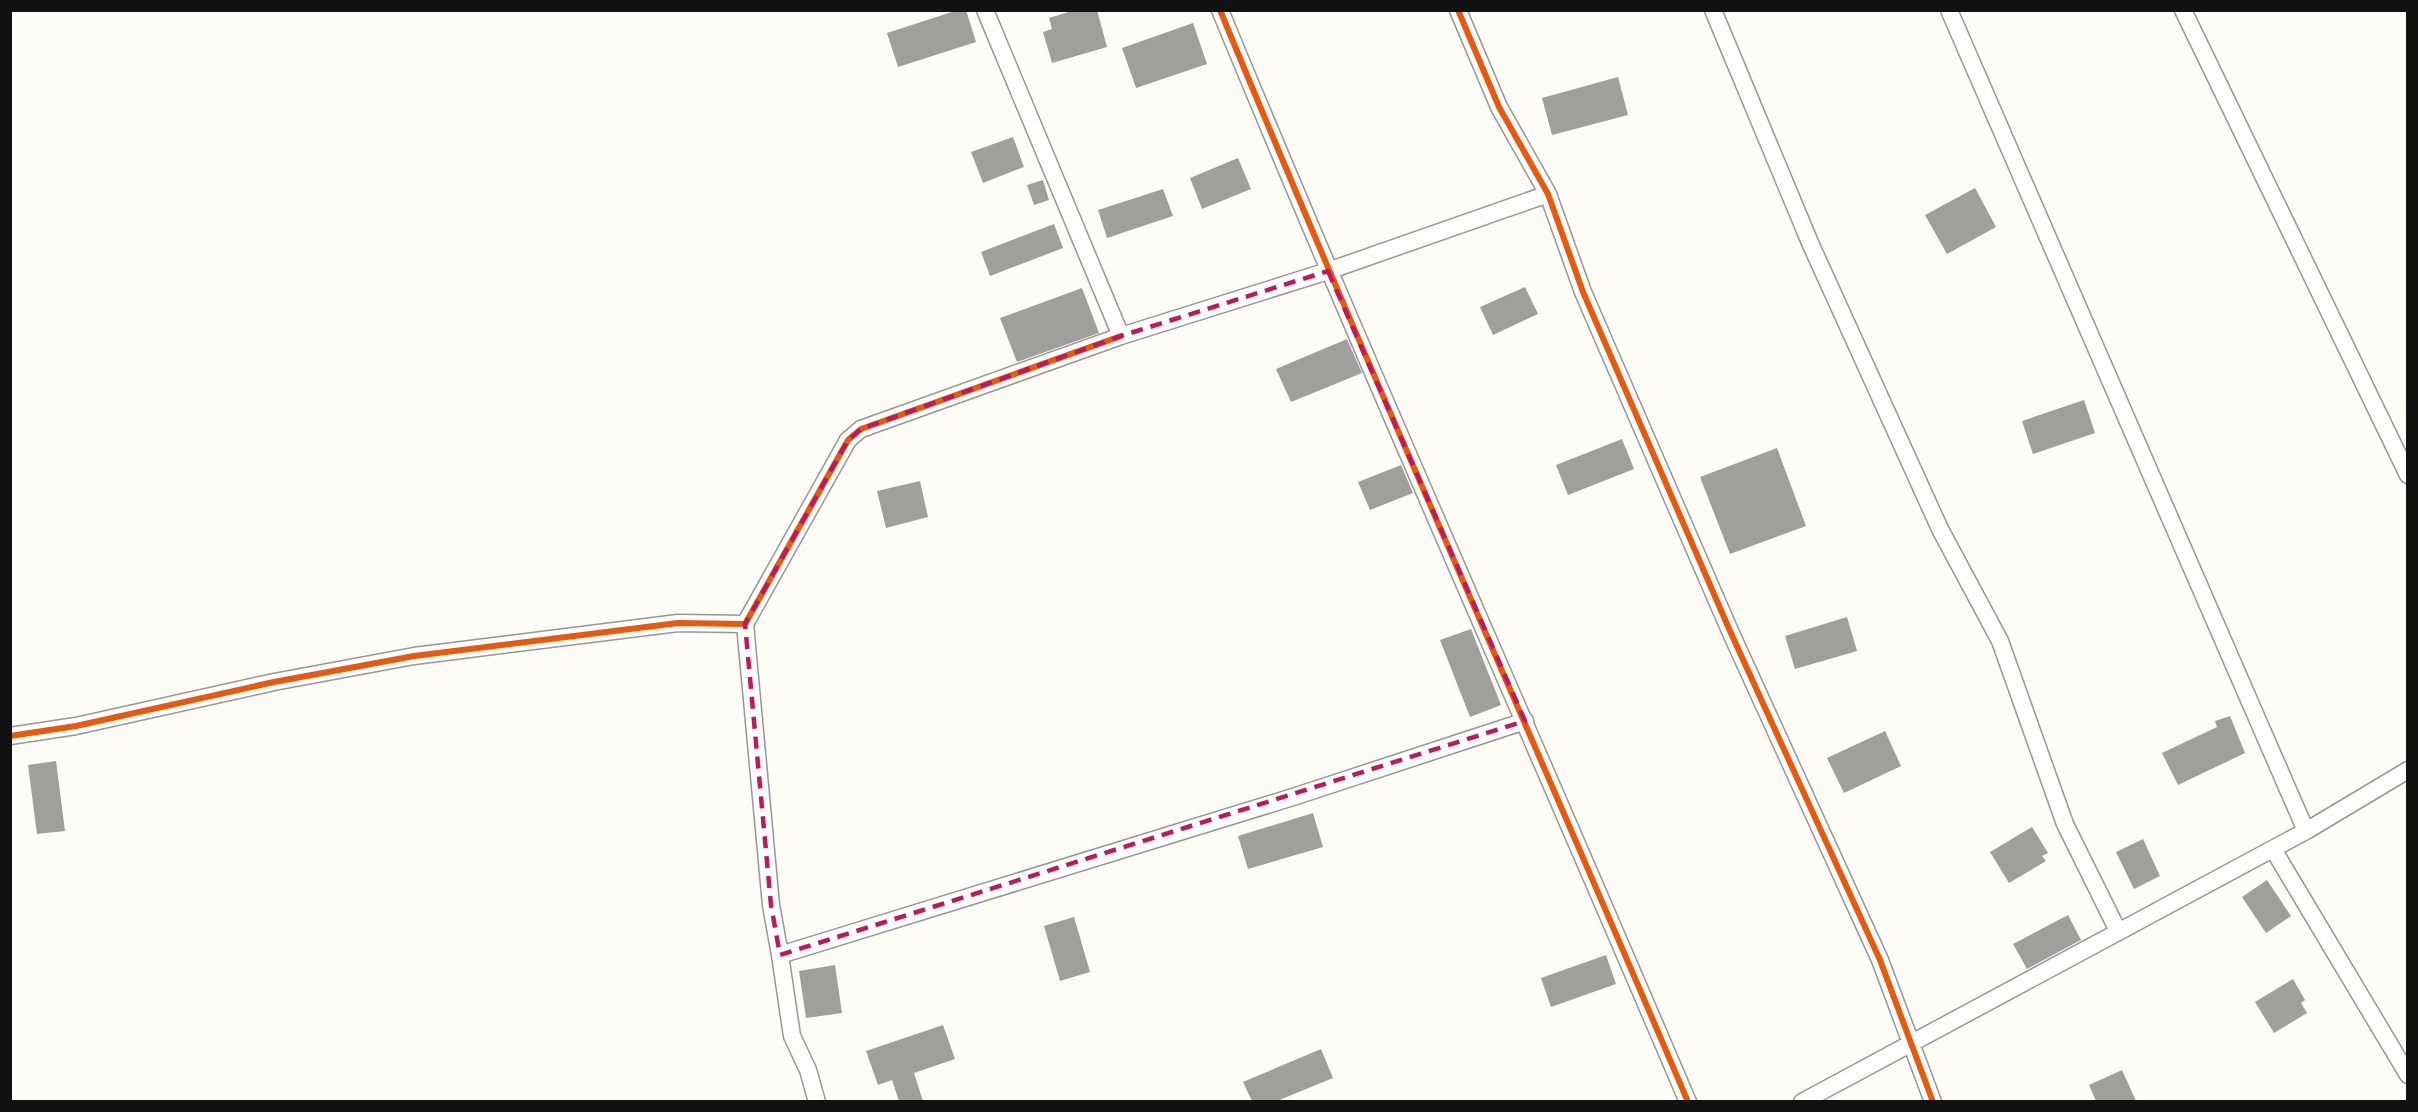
<svg xmlns="http://www.w3.org/2000/svg" width="2418" height="1112" font-family="Bitter,serif">
	<rect width="100%" height="100%" fill="#fdfcf7"/>
	<path fill="#a19f9c" d="M958,10H966L976,42L898,67L887,33Z
		M1075,10H1097L1107,47L1052,63L1043,32L1052,29L1049,18Z
		M1193,23L1207,64L1136,88L1122,48Z
		M1618,77L1628,115L1552,135L1542,98Z
		M1013,137L1024,167L983,183L971,152Z
		M1238,158L1251,189L1202,209L1190,178Z
		M1043,180L1049,200L1034,205L1027,185Z
		M1975,188L1996,227L1947,254L1925,215Z
		M1163,189L1173,216L1107,238L1098,210Z
		M1054,224L1063,248L990,276L981,252Z
		M1525,287L1538,314L1493,335L1480,307Z
		M1082,288L1099,333L1017,362L1000,318Z
		M1347,339L1362,373L1291,402L1276,369Z
		M2084,400L2095,433L2033,454L2022,421Z
		M1622,439L1634,469L1568,495L1556,465Z
		M1777,448L1806,526L1730,554L1700,477Z
		M1401,465L1413,493L1370,510L1358,482Z
		M920,481L928,517L886,528L877,491Z
		M1847,617L1857,651L1795,669L1785,636Z
		M1471,629L1501,705L1470,717L1440,640Z
		M2230,716L2245,753L2178,785L2162,753L2217,727L2215,721Z
		M1885,731L1901,766L1844,793L1827,758Z
		M56,761L65,831L37,834L28,765Z
		M1313,813L1323,847L1248,869L1238,836Z
		M2032,827L2048,853L2042,856L2046,861L2009,883L1990,852Z
		M2143,839L2160,876L2134,889L2116,852Z
		M2267,880L2291,916L2266,933L2242,897Z
		M2068,915L2081,940L2027,969L2013,944Z
		M1074,917L1090,972L1060,981L1044,926Z
		M1606,955L1616,984L1551,1007L1541,978Z
		M835,965L842,1013L806,1018L799,971Z
		M2293,979L2305,1000L2301,1003L2307,1013L2274,1033L2255,1002Z
		M943,1025L955,1059L914,1073L923,1101H899L892,1080L878,1085L866,1051Z
		M1321,1049L1333,1078L1277,1101H1252L1243,1082Z
		M2122,1070L2136,1101H2096L2089,1085Z"/>
	<g fill="none" stroke-linecap="round" stroke-linejoin="round">
		<defs>
			<path id="street" d="M985,10L1121,336L1328,271L1548,194
				M1220,10C1371,376 1533,738 1688,1102
				M1458,10L1499,107L1548,194L1583,292L1730,631L1880,960L1933,1102
				M1713,10L1811,245L1940,529L2000,641L2065,824L2118,931
				M1949,10L2306,831
				M2183,10L2408,475
				M745,624L771,905L780,955L1293,797L1525,721
				M10,736L76,726L274,682L414,656L678,623L745,624L848,440L861,429L1121,336
				M2273,849L2408,1075
				M780,955L792,1036L808,1070L817,1102
				M1802,1102L2306,831L2408,770"/>
		</defs>
		<use href="#street" stroke="#979795" stroke-width="19"/>
		<use href="#street" stroke="#fffffe" stroke-width="16"/>
		<defs>
			<path id="cycleway" d="M1220,10C1371,376 1533,738 1688,1102
				M1458,10L1499,107L1548,194L1583,292L1730,631L1880,960L1933,1102
				M10,736L76,726L274,682L414,656L678,623L745,624L848,440L861,429L1121,336"/>
		</defs>
		<use href="#cycleway" stroke="#fff" stroke-width="10"/>
		<use href="#cycleway" stroke="#e8590c" stroke-width="6"/>
	</g>
	<path fill="none" stroke="#c2185b" stroke-width="4.5" stroke-dasharray="12 8" stroke-linejoin="round" d="M1328,271L1525,721L780,955L771,905L745,624L848,440L861,429L1121,336Z"/>
	<rect width="2418" height="1112" fill="none" stroke="#111111" stroke-width="24"/>
</svg>
